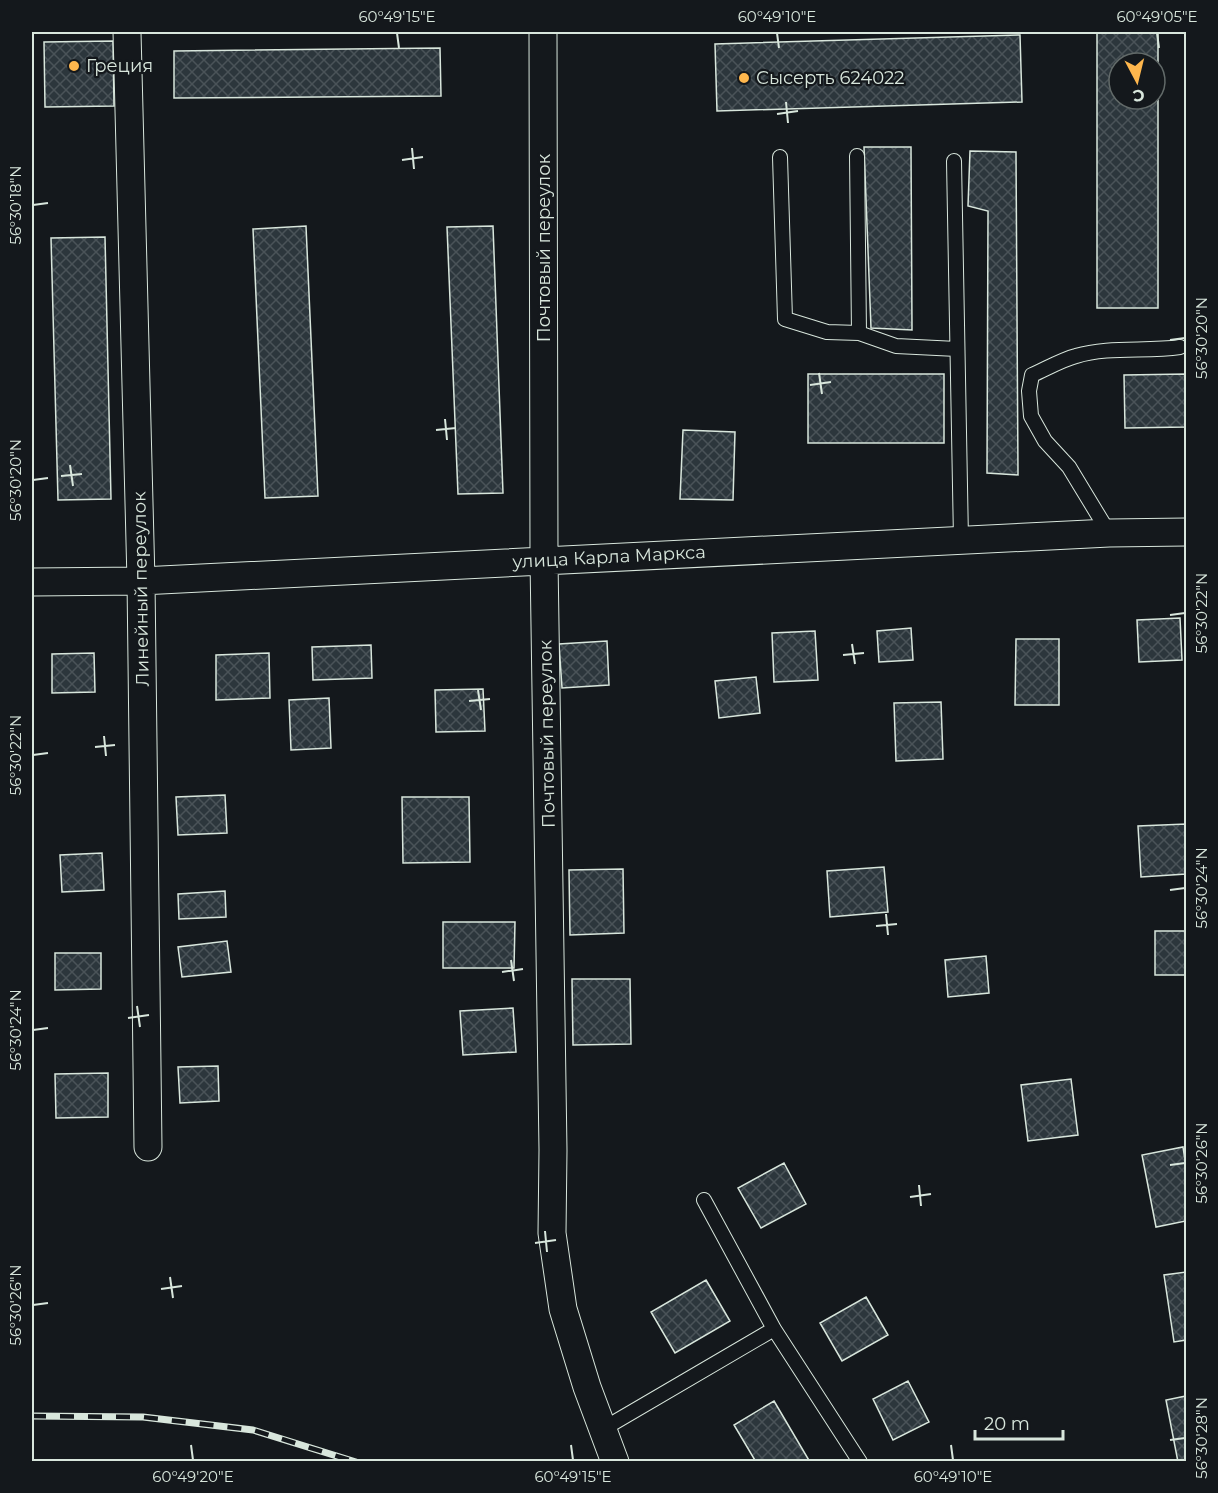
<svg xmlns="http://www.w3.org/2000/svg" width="1218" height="1493" font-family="Montserrat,sans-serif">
	<defs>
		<pattern id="building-cross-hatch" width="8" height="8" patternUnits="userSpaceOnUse" patternTransform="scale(1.5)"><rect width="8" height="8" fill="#2c363c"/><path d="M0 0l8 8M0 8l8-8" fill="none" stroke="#4a5358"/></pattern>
	</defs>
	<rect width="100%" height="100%" fill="#14181c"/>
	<path fill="url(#building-cross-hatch)" stroke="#d8e6dc" stroke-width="1.5" fill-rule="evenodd" d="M1097,32H1158V308H1097ZM1119,63H1155V99H1119Z
		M1020,35L1022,102L717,111L715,44Z
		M113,41L114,106L45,107L44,42Z
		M440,48L441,96L174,98V51Z
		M864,147H911L912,330L871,328Z
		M970,151L1016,152L1018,475L987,473L988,211L968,206Z
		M306,226L318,496L265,498L253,229Z
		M493,226L503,493L458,494L447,227Z
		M105,237L111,499L58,500L51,238Z
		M808,374H944V443H808Z
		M1186,374V427L1125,428L1124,375Z
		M683,430L735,432L733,500L680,499Z
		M1180,618L1182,660L1139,662L1137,620Z
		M911,628L913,660L879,662L877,631Z
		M815,631L818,680L774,682L772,633Z
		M1016,639H1059V705H1015Z
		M607,641L609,685L562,688L559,644Z
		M371,645L372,678L313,680L312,647Z
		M94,653L95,692L52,693V654Z
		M269,653L270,698L216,700V655Z
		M756,677L760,713L719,718L715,681Z
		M483,689L485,731L436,732L435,690Z
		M329,698L331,748L291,750L289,700Z
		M941,702L943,759L896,761L894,703Z
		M225,795L227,833L178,835L176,797Z
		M402,797H469L470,862L403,863Z
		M1186,824V874L1141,877L1138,826Z
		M102,853L104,890L62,892L60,855Z
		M884,867L888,912L830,917L827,871Z
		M623,869L624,933L570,935L569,870Z
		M225,891L226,917L179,919L178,894Z
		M443,922H515L514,968H443Z
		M1155,931H1186V975H1155Z
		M227,941L231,972L182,977L178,947Z
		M55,953H101V989L55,990Z
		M986,956L989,993L948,997L945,960Z
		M572,979H630L631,1044L573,1045Z
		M513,1008L516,1052L463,1055L460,1011Z
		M218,1066L219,1101L180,1103L178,1067Z
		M108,1073V1117L56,1118L55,1074Z
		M1071,1079L1078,1135L1028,1141L1021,1085Z
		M1183,1147L1186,1167V1221L1156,1227L1142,1155Z
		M784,1163L806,1204L761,1228L738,1188Z
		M1186,1272V1340L1174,1342L1164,1275Z
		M706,1280L730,1321L675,1353L651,1312Z
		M866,1297L888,1335L842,1361L820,1323Z
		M908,1381L929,1422L893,1440L873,1399Z
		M1186,1396V1462H1178L1166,1400Z
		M774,1401L810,1462H756L734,1425Z"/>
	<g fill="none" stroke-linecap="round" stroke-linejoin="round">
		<defs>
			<path id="lane" d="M857,156L859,333L896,346L957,349
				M780,157L785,319L827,332L859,333
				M954,161L961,540
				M1109,533L1069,467L1045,441L1031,416L1029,391L1032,375C1046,369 1061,360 1076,356C1109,346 1146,352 1180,347
				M704,1200L774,1329L860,1462
				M603,1429L774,1329"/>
			<path id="street" d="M127,32L141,581L148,1147
				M543,32L544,560L553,1150L552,1233L563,1309L587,1387L615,1462
				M32,582L141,581L1109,533L1186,532"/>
		</defs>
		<use href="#lane" stroke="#d8e6dc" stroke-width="16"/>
		<use href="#street" stroke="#d8e6dc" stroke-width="29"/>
		<use href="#lane" stroke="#14181c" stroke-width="14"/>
		<use href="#street" stroke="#14181c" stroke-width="27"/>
		<defs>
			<path id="rail" d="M32,1416L143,1417L253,1430L356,1462"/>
		</defs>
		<use href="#rail" stroke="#d8e6dc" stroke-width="7"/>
		<use href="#rail" stroke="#14181c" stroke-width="4.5" stroke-dasharray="14" stroke-linecap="butt"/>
	</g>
	<path fill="none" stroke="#d8e6dc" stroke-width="2" d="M397,33L399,48M777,33L779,48M1157,33L1159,48M786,102L788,123M777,114L798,111M412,148L414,169M402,160L423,157M33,205L48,203M1170,340L1185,338M819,373L822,394M810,385L831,382M445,419L447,440M436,430L456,428M70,465L73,486M61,476L82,474M33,480L48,478M1170,615L1185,613M852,644L855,664M843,655L864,653M478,690L481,710M469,701L490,699M104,736L106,756M95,747L115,745M33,755L48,753M1170,890L1185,888M886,914L888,935M876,926L897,924M511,960L514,981M502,972L523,969M137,1006L140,1027M128,1018L149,1015M33,1030L48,1028M1170,1165L1185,1163M919,1185L921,1206M910,1197L931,1194M545,1231L547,1252M535,1243L556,1240M170,1277L173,1298M161,1289L182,1286M33,1305L48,1303M1170,1440L1185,1438M191,1445L193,1460M571,1445L573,1460M951,1445L953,1460"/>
	<g fill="#ffb74d" stroke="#14181c" stroke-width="2">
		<circle cx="74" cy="66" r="6"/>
		<circle cx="744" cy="78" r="6"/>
	</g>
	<g text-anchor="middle" stroke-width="4.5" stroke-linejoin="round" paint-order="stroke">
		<g font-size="18" fill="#d8e6dc" stroke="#14181c" text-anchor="start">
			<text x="86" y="72">Греция</text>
			<text x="756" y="84">Сысерть 624022</text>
		</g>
		<g font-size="18" fill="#d8e6dc" stroke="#14181c">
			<text transform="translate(544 248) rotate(-90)" y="6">Почтовый переулок</text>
			<text transform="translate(609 557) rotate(-3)" y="6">улица Карла Маркса</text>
			<text transform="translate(141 589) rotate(-91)" y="6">Линейный переулок</text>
			<text transform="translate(547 734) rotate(-91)" y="6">Почтовый переулок</text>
		</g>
	</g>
	<rect width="1218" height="1493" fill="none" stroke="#14181c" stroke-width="66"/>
	<g transform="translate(1137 81) rotate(173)"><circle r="28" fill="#14181c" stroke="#626a69" stroke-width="1.5"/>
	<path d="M0-4.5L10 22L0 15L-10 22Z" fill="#ffb74d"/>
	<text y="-9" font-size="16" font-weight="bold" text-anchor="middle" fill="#d8e6dc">С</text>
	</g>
	<path d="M975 1430v9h88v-9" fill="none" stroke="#d8e6dc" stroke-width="3"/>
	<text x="984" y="1430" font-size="18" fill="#d8e6dc" stroke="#14181c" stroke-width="4.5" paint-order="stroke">20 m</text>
	<rect x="33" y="33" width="1152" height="1427" fill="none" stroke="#d8e6dc" stroke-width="2"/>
	<g font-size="15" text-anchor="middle" fill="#d8e6dc">
		<text x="397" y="22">60°49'15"E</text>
		<text x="777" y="22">60°49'10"E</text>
		<text x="1157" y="22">60°49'05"E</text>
		<text transform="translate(16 205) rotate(-90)" y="5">56°30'18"N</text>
		<text transform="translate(1202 338) rotate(-90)" y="5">56°30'20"N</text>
		<text transform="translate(16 480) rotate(-90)" y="5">56°30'20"N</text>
		<text transform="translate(1202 613) rotate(-90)" y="5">56°30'22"N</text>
		<text transform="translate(16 755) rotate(-90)" y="5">56°30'22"N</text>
		<text transform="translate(1202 888) rotate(-90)" y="5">56°30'24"N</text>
		<text transform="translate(16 1030) rotate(-90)" y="5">56°30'24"N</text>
		<text transform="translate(1202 1163) rotate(-90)" y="5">56°30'26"N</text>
		<text transform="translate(16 1305) rotate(-90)" y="5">56°30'26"N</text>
		<text transform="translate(1202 1438) rotate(-90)" y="5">56°30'28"N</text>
		<text x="193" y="1482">60°49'20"E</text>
		<text x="573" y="1482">60°49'15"E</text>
		<text x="953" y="1482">60°49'10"E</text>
	</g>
</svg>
